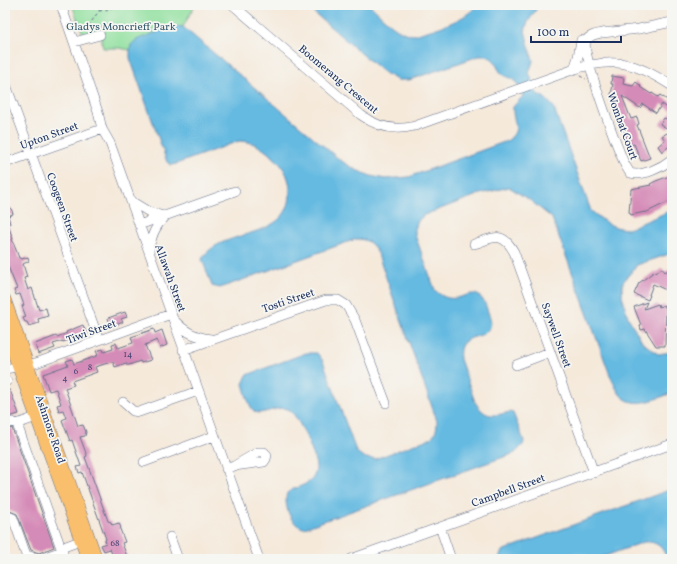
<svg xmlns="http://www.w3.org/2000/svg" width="677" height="564" font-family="Vollkorn,serif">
	<rect width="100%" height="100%" fill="#f6f6f2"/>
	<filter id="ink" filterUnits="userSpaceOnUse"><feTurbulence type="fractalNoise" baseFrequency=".025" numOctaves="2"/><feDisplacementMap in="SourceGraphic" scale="8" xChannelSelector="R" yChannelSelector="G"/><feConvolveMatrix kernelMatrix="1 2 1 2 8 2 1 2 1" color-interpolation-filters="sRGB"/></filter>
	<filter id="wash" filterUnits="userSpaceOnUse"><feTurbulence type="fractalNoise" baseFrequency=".012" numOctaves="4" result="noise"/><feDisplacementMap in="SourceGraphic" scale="16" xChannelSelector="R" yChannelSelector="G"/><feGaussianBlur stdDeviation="0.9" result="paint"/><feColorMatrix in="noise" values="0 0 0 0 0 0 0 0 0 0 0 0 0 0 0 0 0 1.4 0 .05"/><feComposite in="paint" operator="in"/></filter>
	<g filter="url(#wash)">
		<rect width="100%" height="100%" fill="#f5e9da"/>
		<path fill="#91e09f" stroke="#56887e" d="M72,5H195L183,27L173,26L131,45L130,50L119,48H103L101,33L84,37Z"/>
		<path fill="#65bae1" stroke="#4074a0" d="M305,5H370C382,16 397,34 414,35C433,29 464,22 477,5H539L528,22L525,31L533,61L529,73L537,94L545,98L553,106L591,211L608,224L619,228L628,229L672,210V253L637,265L623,282L622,296L628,317L642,342L658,354L672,352V393C655,399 632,411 619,393C615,387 613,381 610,375L552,218L531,201L509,187L480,194L424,215L418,221L415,229V235L435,290C459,315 476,272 488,312C490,317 492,322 490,327C484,342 456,331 460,359L475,402C486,419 493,416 510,412L513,413L524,441L523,445L515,453L304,528C291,526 283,505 287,493C294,487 307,486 313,478C314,476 316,472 316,469C317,458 298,414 288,409C278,405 262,416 255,412C249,408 245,390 243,384L247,375L306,353H317L323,361L356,451C362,457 366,459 375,459L431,438C436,433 437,428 437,421L377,252C372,243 367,239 356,239L220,288L212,286L202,259C221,226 293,243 290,189C289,175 282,164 272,156C261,147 253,141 239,141L176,164L171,165L167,162L130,58V50L131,45L136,40L173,26L183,27L340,160L356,170L371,176L385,179L409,177L507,141C523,129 512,123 513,107L523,96C520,88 518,82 510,78C507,77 504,76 502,74C493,63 496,55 479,56L409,80H397L383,72Z
			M672,489V559H667C663,547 657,541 644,542L597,559H499L502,551L507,549Z"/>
		<g id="blocks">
			<path fill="#d58bb7" d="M612,76L624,78L623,84L633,86L636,82L641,86L640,87L651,94L652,93L658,97L660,95L672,103V122L668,129L660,124L664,118L666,119L672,111L662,104L656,113L643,104L640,108L622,96L631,119L637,117L639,124L637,125L650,158L641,161L634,144L631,145L629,139L627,140L618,107L616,108L611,95L613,84H611Z
				M667,133L672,139V144L662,152L658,146L665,140L662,136Z
				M672,175V200L645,213V212L631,215L629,212L631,189L651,185L650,184L656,181Z
				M11,208L13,214L8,216L10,224L8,225L13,239H12L19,258H21L22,259L28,257L29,261L23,264L27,277L24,278L28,290L32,288L39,310L46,308L48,316L38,319L39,323L29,326L27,322H25L23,318L26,317L22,306L24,305L20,294L16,295L14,290L17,289L5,259V210Z
				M662,268L665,272L672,268V286L666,290L653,284L649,295H650L648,300L634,294L639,283L655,271L656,273Z
				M647,302L644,309L658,304L659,307L664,305L666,309L665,346H656L645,329L641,330L640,326L641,325L634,307Z
				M125,312L127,317L121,319L123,322L111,327L108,318Z
				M83,325L87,334L82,335L83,337L75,340L74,338L63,342V341L53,344L55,348L38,354L35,344L56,336L57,337L67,333L66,332Z
				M154,329L155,333L162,330L167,345L160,348L157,340L145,345L151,360L141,363L140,361L129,365H126V363L115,367L113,362H111L95,367L97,372L72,381L74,385L65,388L78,426L83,425L86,432L85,436L80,437L87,456L85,457L108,521L111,522L112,525L119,523L121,528L120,529L125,542L122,543L128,559H114L110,549L104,551L101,545L106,543L105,540L106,539L82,472L79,473L77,467L81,466L72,440L70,441L62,420L66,418L63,410L59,411L57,405L61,404L56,389L49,391L43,374L68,365L66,361L72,359L74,364L94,357L98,355L96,351L103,349L104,352L113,349L112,344L116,343L118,348L133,343L131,337Z
				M10,390L19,414L5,418V391Z
				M12,428L54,547L39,553L31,550L17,514L5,509V431Z"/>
		</g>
	</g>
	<g filter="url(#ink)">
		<use href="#blocks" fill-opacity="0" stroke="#677089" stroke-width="1"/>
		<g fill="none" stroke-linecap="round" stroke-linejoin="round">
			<defs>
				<path id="minor" d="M61,5L98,112L102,129L110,143L259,559
					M233,5L361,115C378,128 395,131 415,126L572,70C614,56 635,62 672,86
					M608,32C602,33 589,34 586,41C581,52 618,149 625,165L630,173C643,177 662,167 672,159
					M602,33L639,29L672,22
					M74,42L100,35
					M574,69L578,57L581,40
					M5,82L99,340
					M5,163L102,129
					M131,201L149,212L164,216
					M139,225L235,191
					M474,244C493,238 502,230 514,252L594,473
					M149,252C150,239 155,226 165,217
					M174,320C185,332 195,337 211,339
					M183,350L326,300H338L346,305L355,320L386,403
					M516,365L550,352
					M5,369L36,363L171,314
					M5,382L7,381
					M123,402L133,411L139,412L198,391
					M17,424L61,548
					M5,425L12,422L17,424L36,417
					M144,462L214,436
					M226,469L234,466L264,462L266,459L267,455L264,452H258L234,466
					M5,515L13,518L26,555L39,559
					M440,527L451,559
					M170,537L178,559
					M63,553L61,548L80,541
					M40,559L62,551
					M351,559L672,444"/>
				<path id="major" d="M5,299L97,559
					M5,331L87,559"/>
			</defs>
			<use href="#minor" stroke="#677089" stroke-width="10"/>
			<use href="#major" stroke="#677089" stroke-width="12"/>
			<path stroke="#677089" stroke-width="1" stroke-dasharray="3 3" stroke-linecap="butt" d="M99,11L106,10L119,5
				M85,31L103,5
				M580,76L586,79"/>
			<use href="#minor" stroke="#fff" stroke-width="9"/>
			<use href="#major" stroke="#f9bf6d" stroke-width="11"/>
		</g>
	</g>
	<g text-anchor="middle" stroke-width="3.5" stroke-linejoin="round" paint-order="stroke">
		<g font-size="9" fill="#4a4674">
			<text x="128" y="357">14</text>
			<text x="90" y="370">8</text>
			<text x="76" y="374">6</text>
			<text x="65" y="381">4</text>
			<text x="115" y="546">68</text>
		</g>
		<g font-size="11" fill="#385b6e" stroke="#f6f6f2">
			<text x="121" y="30">Gladys Moncrieff Park</text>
		</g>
		<g font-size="11" fill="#1b2f5e" stroke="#f6f6f2">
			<text transform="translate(339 79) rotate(40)" y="4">Boomerang Crescent</text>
			<text transform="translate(623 126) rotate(70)" y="4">Wombat Court</text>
			<text transform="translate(49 135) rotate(-20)" y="4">Upton Street</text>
			<text transform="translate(63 207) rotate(70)" y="4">Coogeen Street</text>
			<text transform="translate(171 278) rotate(70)" y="4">Allawah Street</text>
			<text transform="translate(288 300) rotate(-19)" y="4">Tosti Street</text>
			<text transform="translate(91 331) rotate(-20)" y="4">Tiwi Street</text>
			<text transform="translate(557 335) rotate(70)" y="4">Saywell Street</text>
			<text transform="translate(51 429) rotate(71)" y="4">Ashmore Road</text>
			<text transform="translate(508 490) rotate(-20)" y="4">Campbell Street</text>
		</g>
	</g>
	<rect width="677" height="564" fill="none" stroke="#f6f6f2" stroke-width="20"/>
	<path d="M531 36v6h90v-6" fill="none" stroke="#1b2f5e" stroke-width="2"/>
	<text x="537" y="36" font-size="12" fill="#1b2f5e" stroke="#f6f6f2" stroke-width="3" paint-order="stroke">100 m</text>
</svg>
